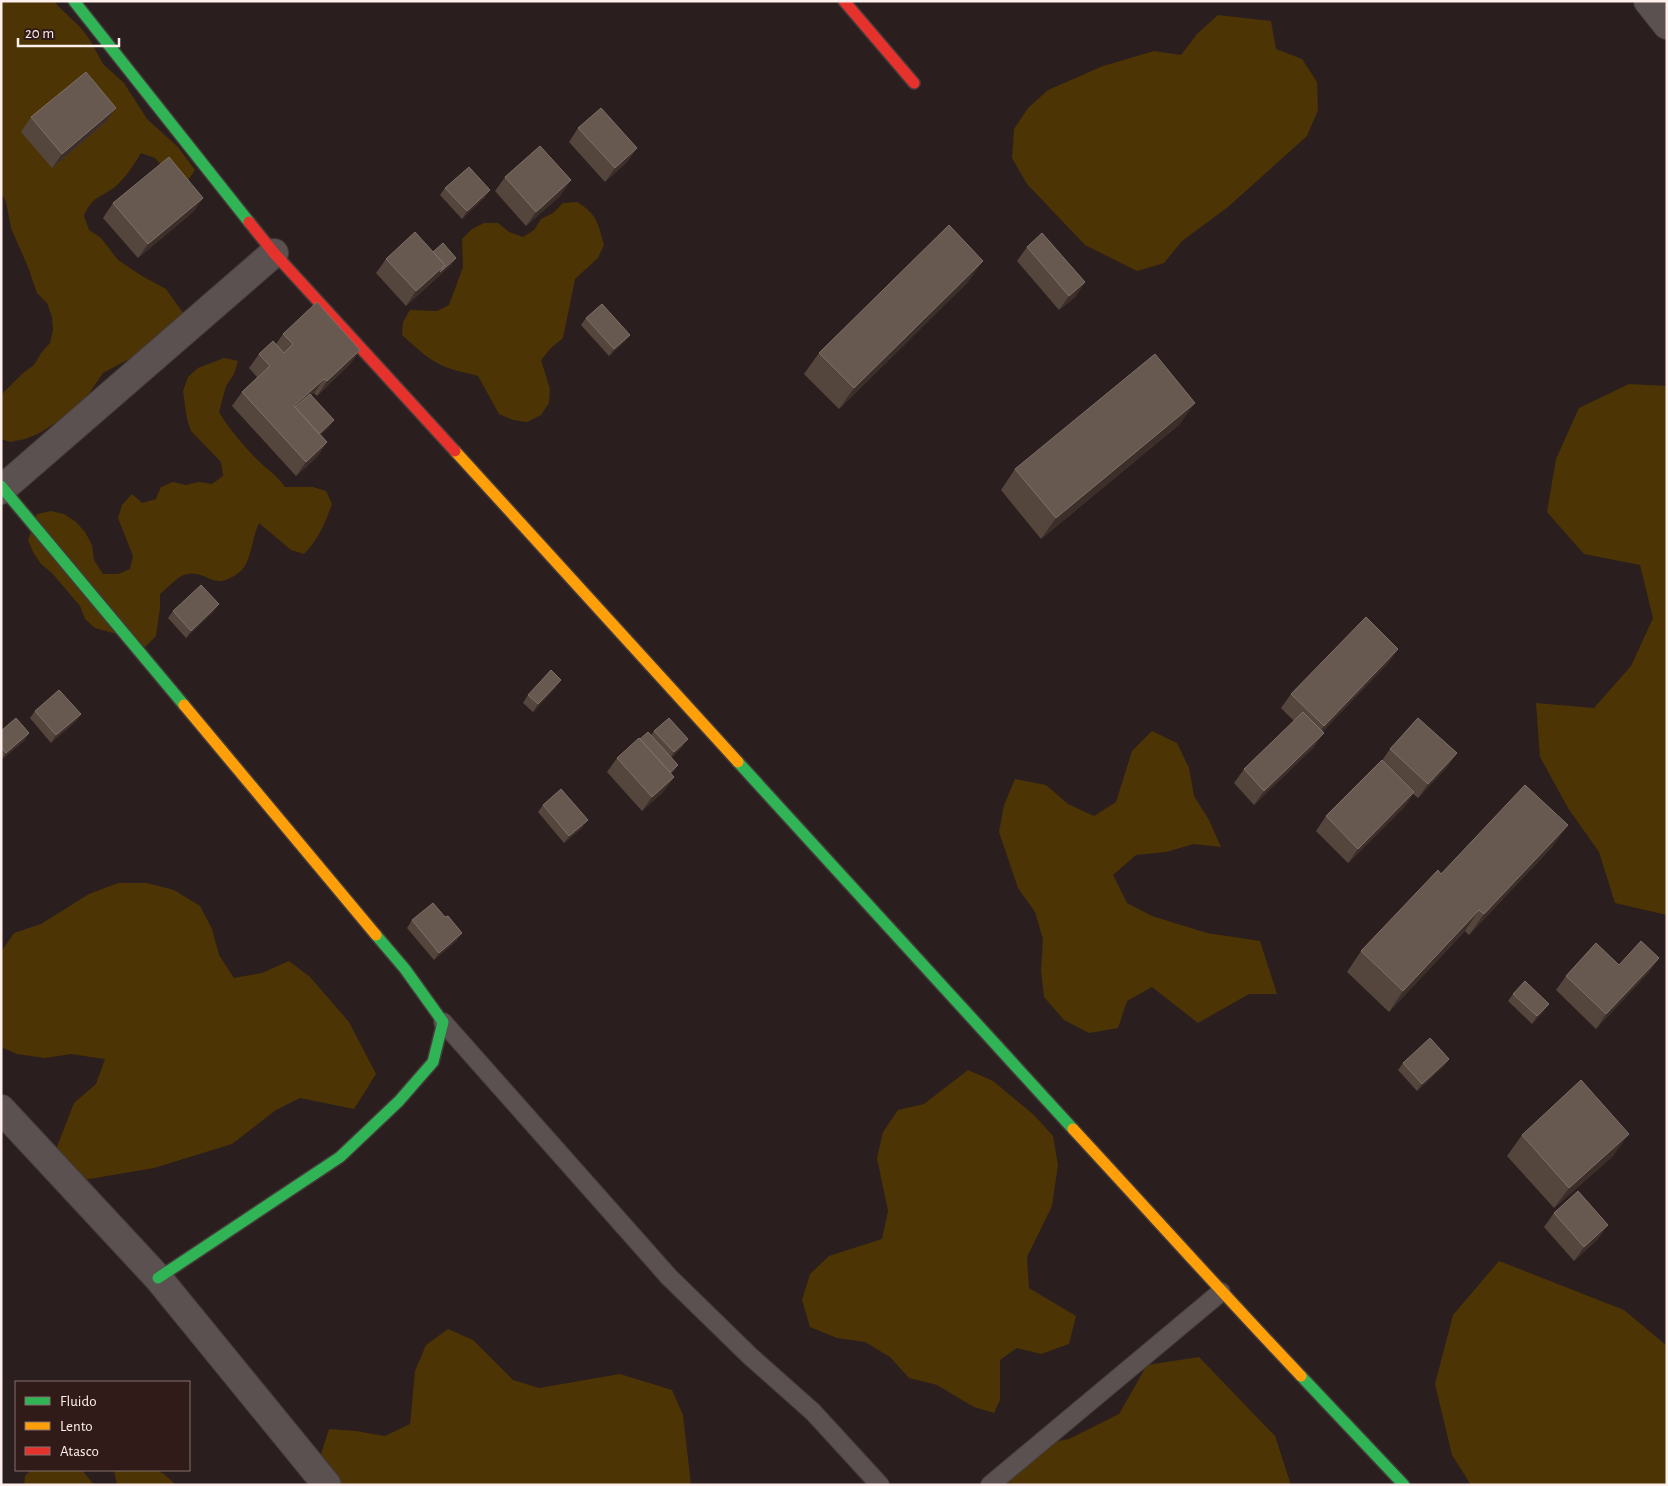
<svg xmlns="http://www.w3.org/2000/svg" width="1668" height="1486" font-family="'Alegreya Sans',sans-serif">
	<rect width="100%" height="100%" fill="#2a1f1e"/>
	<path fill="#4c3404" d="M1,1H55L57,5L81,28L90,40L103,64L124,83L147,119L178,147L195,170L187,182L174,179L155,158L141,153C134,165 125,178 115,187C99,199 93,195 84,216L89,230L101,238L118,260L142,276L166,289L183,313L166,335L153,341L129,359L103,373L86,398L63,418L38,434L25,439L10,442L1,439V395L23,373L34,365L41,353L50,343L53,330L52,317L47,303L37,293L28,267L11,228L6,202L1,192Z
		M1218,15L1271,21L1276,49L1302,59L1317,82L1318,110L1307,136L1228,207L1182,241L1164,263L1137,271L1085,245L1027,184L1012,158L1014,129L1028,108L1048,90L1103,66L1154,51L1181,55L1197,34Z
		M577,202C597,214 598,223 604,245L598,258L575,279L563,338L551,348L541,360L550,389L549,403L541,415L527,422L513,420L499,414L478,376C469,373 460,372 451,369C431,363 417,348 402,335L403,322L410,310L437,311L449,305L463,267L462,239L472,229L484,223H498L509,232L523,237L534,230L541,219L553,213L563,203Z
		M224,358L238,361L234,374L226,386L219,412C231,432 248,451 265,467C273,473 279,479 285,487H313L326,491L332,504C325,523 319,539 304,554L291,550L259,523C253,536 252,552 246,564C242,572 230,580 221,581C209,582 202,570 184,575C179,576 165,590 160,594V608L156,636L145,647L134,639L95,628L85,619L80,606L52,573L41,564L33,552L28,540L37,514L51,511L64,514L76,522L85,532L92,545L94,560L103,574H118L130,569L133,556L118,518L122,505L132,494L142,503L156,499L161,487L173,482L186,485L199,482L212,484L223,476L221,462L191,431L187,419L183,391L188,377L198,368Z
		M1629,384L1667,386V915L1615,903L1599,852L1568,808L1540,757L1536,703L1594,708L1631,666L1653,618L1640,565L1584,554L1547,512L1556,459L1579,408Z
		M1152,731L1177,743L1189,768L1194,796L1209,820L1221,847L1194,844L1166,852L1136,855L1113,875L1127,903L1152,916L1207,933L1260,941L1277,994H1249L1198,1023L1152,987L1127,1001L1118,1028L1089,1033L1064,1020L1044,997L1041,970L1043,939L1035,912L1018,888L999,832L1004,805L1015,779L1046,785L1068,804L1094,816L1116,802L1132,751Z
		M118,883H147L174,890L200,906L212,929L219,955L234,978L262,973L289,961L310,977L349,1022L376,1074L354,1109L300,1098L276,1110L232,1144L154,1168L71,1182L53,1157L74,1103L96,1084L105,1059L71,1054L45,1058L17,1054L1,1047V952L14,933L41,924L89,894Z
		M968,1070L993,1081L1034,1115L1053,1136L1058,1165L1052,1206L1027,1257L1029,1288L1076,1316L1069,1344L1041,1354L1017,1348L1000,1360V1400L994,1413L974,1407L937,1385L909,1378L890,1357L865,1342L837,1338L810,1327L802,1300L810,1274L829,1256L882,1239L888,1211L877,1158L883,1132L898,1110L924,1104Z
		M1499,1261L1624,1310L1667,1346V1485H1471L1452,1455L1435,1384L1453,1315Z
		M448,1329L473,1340L513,1380L539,1388L620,1374L672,1390L683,1415L691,1485H329L325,1481L321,1454L329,1429L356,1431L385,1436L410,1424L415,1371L426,1345Z
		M1199,1357L1275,1436L1291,1485H993L1017,1449L1069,1439L1119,1414L1147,1365Z
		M31,1470H82L94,1485H24L25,1476Z
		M114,1470H156L164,1474L176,1485H117Z"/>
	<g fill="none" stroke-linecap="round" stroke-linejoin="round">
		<defs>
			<path id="lane" d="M443,1022L669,1277L750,1356L813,1412L880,1485
				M990,1485L1221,1292"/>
			<path id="street" d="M1648,1L1667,25
				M1,490L274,253
				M1,1109L158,1278L327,1485"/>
			<path id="fast" d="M74,1L249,222
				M1,486L184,705
				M738,762L1073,1129
				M158,1278L340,1157L399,1101L433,1062L443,1022L405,969L376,935
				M1301,1376L1404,1485"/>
			<path id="slow" d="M455,451L738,762
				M184,705L376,935
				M1073,1129C1149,1211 1224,1295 1301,1376"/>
			<path id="jam" d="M844,1L914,83
				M249,222L274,253L455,451"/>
		</defs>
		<use href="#lane" stroke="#453b3a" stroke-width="20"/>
		<use href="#street" stroke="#453b3a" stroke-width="30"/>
		<use href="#fast" stroke="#453b3a" stroke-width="14"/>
		<use href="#slow" stroke="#453b3a" stroke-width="14"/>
		<use href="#jam" stroke="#453b3a" stroke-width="14"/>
		<use href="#lane" stroke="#5a5150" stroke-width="18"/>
		<use href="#street" stroke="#5a5150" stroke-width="28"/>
		<use href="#fast" stroke="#30b455" stroke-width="11"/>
		<use href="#slow" stroke="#ff9f0a" stroke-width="11"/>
		<use href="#jam" stroke="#e5322d" stroke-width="11"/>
	</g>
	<path fill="#55463d" d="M31,117L106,122L52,168L21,132Z
		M578,128L637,148L627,162L605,182L569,142Z
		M505,177L561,195L526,226L495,191Z
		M445,188L485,197L462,219L440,195Z
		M203,198L193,212L138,258L103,218L113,203Z
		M1027,247L1085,282L1075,297L1059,310L1017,261Z
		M433,252L456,258L451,265L406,306L376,273L386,259Z
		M968,282L839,409L804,374L819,353Z
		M586,318L630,335L624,342L609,356L581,325Z
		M283,334L360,350L350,364L317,396L314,393L311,395L329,427L320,435L327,442L317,457L296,476L232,406L242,392L257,377L249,368L259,354L276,344Z
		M1180,424L1041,539L1001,490L1015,469Z
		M173,611H214L186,638L168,618Z
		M1398,649L1388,663L1323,731L1314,747L1254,805L1234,783L1244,769L1294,721L1281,708L1291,694Z
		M556,687L533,712L523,703L528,695Z
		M35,711L81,714L76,721L51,743L30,718Z
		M1,731L29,733L24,741L1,760Z
		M654,731L683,746L671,758L678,765L671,774L674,777L664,791L642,811L607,772L617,758L640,739L651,735Z
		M1390,749L1457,753L1447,767L1418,798L1413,794L1404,807L1348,863L1316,831L1326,816L1381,762Z
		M543,805L583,827L564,843L538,812Z
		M1553,846L1469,935L1465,931L1389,1012L1347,972L1361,951L1441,874Z
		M412,920L457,940L434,960L407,928Z
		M1659,958L1649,972L1596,1029L1556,990L1566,976L1619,965Z
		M1513,994L1544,1011L1532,1024L1508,1001Z
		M1449,1059L1444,1066L1417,1091L1398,1070L1403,1063Z
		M1522,1135L1614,1155L1554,1208L1507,1156Z
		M1554,1213L1598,1239L1574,1261L1544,1227Z"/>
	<path fill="#3c2f29" d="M116,108L106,122L52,168L62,154Z
		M637,148L627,162L605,182L615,168Z
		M571,180L561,195L526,226L536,212Z
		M490,190L485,197L462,219L467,211Z
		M203,198L193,212L138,258L148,244Z
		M456,258L451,265L406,306L416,291L445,265Z
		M983,261L968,282L839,409L854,388Z
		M1085,282L1075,297L1059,310L1069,296Z
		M630,335L624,342L609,356L614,349Z
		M360,350L350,364L317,396L327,381Z
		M324,379L314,393L290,415L294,406Z
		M1195,403L1180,424L1041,539L1056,518Z
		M334,420L329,427L308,447L313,439Z
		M327,442L317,457L296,476L306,462Z
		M219,604L214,611L186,638L191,631Z
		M1398,649L1388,663L1314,740L1324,726Z
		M561,680L556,687L533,712L538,704Z
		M81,714L76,721L51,743L56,735Z
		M29,733L24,741L1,760L6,753Z
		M1324,733L1314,747L1254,805L1264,791Z
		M688,739L683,746L669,760L674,752Z
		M1457,753L1447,767L1418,798L1428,784Z
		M674,777L664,791L642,811L652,797Z
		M1414,792L1404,807L1348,863L1358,849Z
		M588,820L583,827L564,843L569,836Z
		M1568,825L1553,846L1469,935L1484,914Z
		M1479,910L1465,931L1389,1012L1403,991Z
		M462,933L457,940L434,960L439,953Z
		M1659,958L1649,972L1596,1029L1606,1014Z
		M1549,1004L1544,1011L1532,1024L1537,1016Z
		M1449,1059L1444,1066L1417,1091L1422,1084Z
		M1629,1134L1614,1155L1554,1208L1569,1188Z
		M1608,1225L1598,1239L1574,1261L1584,1247Z"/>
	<path fill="#675850" stroke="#7f7069" d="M86,72L116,108L62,154L31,117Z
		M601,108L637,148L615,168L578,128Z
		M540,146L571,180L536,212L505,177Z
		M169,157L203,198L148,244L113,203Z
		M469,167L490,190L467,211L445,188Z
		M949,225L983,261L854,388L819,353Z
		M415,232L445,265L416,291L386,259Z
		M1042,233L1085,282L1069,296L1027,247Z
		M443,243L456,258L440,272L445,265L433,252Z
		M317,302L360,350L327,381L324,379L294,406L327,442L306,462L242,392L270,366L259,354L273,341L284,353L293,344L283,334Z
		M602,304L630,335L614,349L586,318Z
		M1155,354L1195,403L1056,518L1015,469Z
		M310,394L334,420L319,434L295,407Z
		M201,585L219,604L191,631L173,611Z
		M1366,617L1398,649L1324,726L1291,694Z
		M551,670L561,680L538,704L528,695Z
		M59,690L81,714L56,735L35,711Z
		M1303,712L1324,733L1264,791L1244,769Z
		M16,718L29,733L6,753L1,747V731Z
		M669,718L688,739L674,752L654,731Z
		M1418,718L1457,753L1428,784L1390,749Z
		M648,732L678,765L670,772L640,739Z
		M639,738L674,777L652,797L617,758Z
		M1382,760L1414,792L1358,849L1326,816Z
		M1525,785L1568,825L1484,914L1479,910L1403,991L1361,951L1438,870L1441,874Z
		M561,789L588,820L569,836L543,805Z
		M433,903L445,917L448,916L462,933L439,953L412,920Z
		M1641,941L1659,958L1606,1014L1566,976L1596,943L1619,965Z
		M1525,981L1549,1004L1537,1016L1513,994Z
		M1430,1038L1449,1059L1422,1084L1403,1063Z
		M1581,1080L1629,1134L1569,1188L1522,1135Z
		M1578,1191L1608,1225L1584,1247L1554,1213Z"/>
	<rect width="1668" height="1486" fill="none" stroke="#ffefed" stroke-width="5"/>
	<rect x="15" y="1381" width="175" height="90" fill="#301b18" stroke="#83706d"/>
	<rect x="25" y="1397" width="25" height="8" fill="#30b455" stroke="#83706d"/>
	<text x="60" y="1406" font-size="15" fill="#ffefed">Fluido</text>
	<rect x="25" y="1422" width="25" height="8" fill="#ff9f0a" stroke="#83706d"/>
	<text x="60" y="1431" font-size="15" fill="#ffefed">Lento</text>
	<rect x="25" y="1447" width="25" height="8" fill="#e5322d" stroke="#83706d"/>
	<text x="60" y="1456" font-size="15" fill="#ffefed">Atasco</text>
	<path d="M18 38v8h101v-8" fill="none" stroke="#ffefed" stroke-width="2.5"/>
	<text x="25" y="38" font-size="15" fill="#ffefed" stroke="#301b18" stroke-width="4" paint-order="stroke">20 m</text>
</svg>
